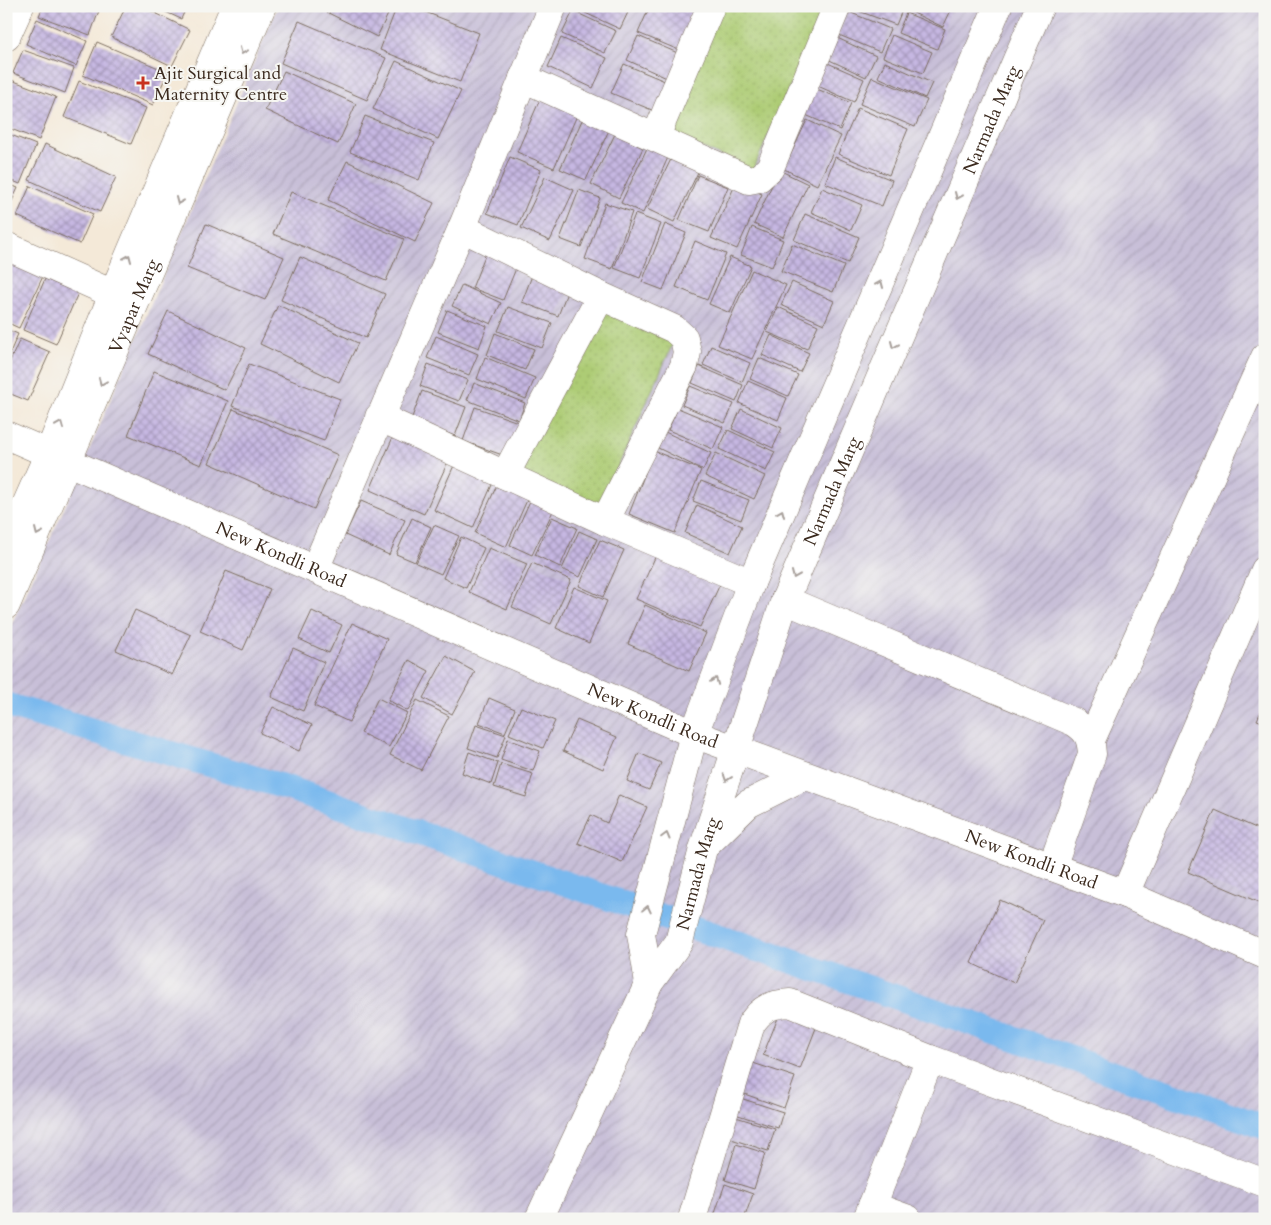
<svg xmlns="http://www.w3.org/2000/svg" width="1271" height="1225" font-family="Cardo,serif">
	<defs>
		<pattern id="industrial-furrows" width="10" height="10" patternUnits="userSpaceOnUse" patternTransform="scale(1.25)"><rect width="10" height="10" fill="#c8bfd8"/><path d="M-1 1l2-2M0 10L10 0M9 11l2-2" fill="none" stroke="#ada4b9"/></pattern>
		<pattern id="park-dots" width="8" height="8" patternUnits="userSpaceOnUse" patternTransform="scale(1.25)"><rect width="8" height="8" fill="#adcc74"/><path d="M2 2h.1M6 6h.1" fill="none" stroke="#96af64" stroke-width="1.8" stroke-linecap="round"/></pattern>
		<pattern id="building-cross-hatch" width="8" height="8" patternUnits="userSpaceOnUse" patternTransform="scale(1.25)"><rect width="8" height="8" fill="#c6b7e2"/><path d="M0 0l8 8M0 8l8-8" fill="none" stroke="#a295b7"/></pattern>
	</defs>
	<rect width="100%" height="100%" fill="#f6f6f2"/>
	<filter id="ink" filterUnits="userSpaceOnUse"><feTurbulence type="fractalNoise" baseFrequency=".02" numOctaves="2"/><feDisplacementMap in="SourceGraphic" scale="10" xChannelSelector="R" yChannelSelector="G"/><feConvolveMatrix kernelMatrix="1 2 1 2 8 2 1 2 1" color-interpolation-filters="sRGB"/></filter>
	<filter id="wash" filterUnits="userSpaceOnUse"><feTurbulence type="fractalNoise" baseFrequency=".0096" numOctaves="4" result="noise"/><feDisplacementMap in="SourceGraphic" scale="20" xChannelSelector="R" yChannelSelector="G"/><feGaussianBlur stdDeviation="1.12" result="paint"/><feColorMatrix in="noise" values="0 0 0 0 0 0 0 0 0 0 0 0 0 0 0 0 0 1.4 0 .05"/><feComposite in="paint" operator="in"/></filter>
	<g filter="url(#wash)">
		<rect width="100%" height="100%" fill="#f4e9d8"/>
		<path fill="url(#industrial-furrows)" d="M278,6H1265V1219H6V636L67,502Z"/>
		<path fill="url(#park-dots)" stroke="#747b49" d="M722,6H826L753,170L666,132Z
			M592,304L674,341L600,507L517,471Z"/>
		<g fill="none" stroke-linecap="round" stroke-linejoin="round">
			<path stroke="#7ab9ee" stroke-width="25" d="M6,705L285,787L957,1018L1265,1127"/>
		</g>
		<g id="blocks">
			<path fill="url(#building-cross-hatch)" d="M43,6H97L100,8L90,35L39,16Z
				M126,6H141L190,30L172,66L111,37Z
				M153,6H187L181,19Z
				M314,6H392L377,37Z
				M397,6H410L479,33L460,82L380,50Z
				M570,6H631L620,29Z
				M650,6H684L702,14L686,53L638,33Z
				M858,6H898L903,8L896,25L856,10Z
				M904,6H953L943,27L903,8Z
				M573,11L616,31L605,53L562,34Z
				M849,12L890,29L880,52L839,35Z
				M906,13L945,29L937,49L898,33Z
				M37,19L87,41L76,66L26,44Z
				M299,21L386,58L367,100L281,63Z
				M892,35L932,52L923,73L883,57Z
				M638,36L680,54L669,79L627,60Z
				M833,36L876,56L866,77L823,57Z
				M561,38L607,58L593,88L548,67Z
				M97,42L168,72L153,105L83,75Z
				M23,50L74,68L65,93L13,73Z
				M821,60L864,79L854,102L811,83Z
				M396,61L461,91L438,139L373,109Z
				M885,62L932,83L925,98L878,77Z
				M624,64L672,84L659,113L611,93Z
				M284,71L356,104L338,144L265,110Z
				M872,77L927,100L915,127L860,104Z
				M6,78L56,97L39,140L6,127Z
				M79,81L146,108L131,144L64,117Z
				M812,87L851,103L840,130L801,113Z
				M541,97L578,113L554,168L517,152Z
				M858,108L908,129L889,175L838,154Z
				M365,116L434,143L419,180L350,152Z
				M583,118L609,130L586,180L560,169Z
				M807,120L841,136L817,185L784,169Z
				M6,133L36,145L20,184L6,178Z
				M615,134L643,148L619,198L591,184Z
				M45,144L116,177L100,212L29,180Z
				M649,144L670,153L643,213L621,203Z
				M673,155L700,168L674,222L647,209Z
				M510,157L541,170L518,225L487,213Z
				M835,157L892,180L882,206L825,183Z
				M347,161L434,203L415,242L328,200Z
				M779,170L808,184L783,237L754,224Z
				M698,175L728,187L709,232L679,220Z
				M545,177L574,190L550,241L521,228Z
				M6,183L18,188L6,214Z
				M736,183L762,194L737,249L711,238Z
				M30,186L93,214L80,244L17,216Z
				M822,188L862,205L851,230L811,212Z
				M579,190L600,198L581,247L560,239Z
				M291,192L404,239L386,281L273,234Z
				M605,203L632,212L612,269L585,259Z
				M635,214L661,224L640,278L614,268Z
				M805,214L859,237L848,263L794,240Z
				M206,224L284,257L265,300L187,268Z
				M665,224L686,233L663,290L642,282Z
				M752,227L783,240L772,267L741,255Z
				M695,241L726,254L707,300L676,287Z
				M792,244L844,266L833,292L781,271Z
				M486,253L517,266L503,300L472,288Z
				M6,254L45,272L19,328L6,322Z
				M300,257L385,294L366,338L281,300Z
				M730,257L751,266L730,313L709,304Z
				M752,270L786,285L752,359L718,345Z
				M533,273L569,287L558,316L522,302Z
				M45,279L78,293L56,344L23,330Z
				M792,282L834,301L824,324L781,305Z
				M462,285L501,303L491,324L452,306Z
				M278,305L358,343L339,382L260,344Z
				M508,307L552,323L542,348L498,331Z
				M778,307L818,325L807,349L767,332Z
				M447,310L487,326L479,348L438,332Z
				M168,311L246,348L225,390L148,354Z
				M6,329L18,334L6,362Z
				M495,333L534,349L525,370L487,355Z
				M771,335L809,353L800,372L762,355Z
				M436,336L478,354L469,375L427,358Z
				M20,339L50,352L28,401L6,392V370Z
				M711,346L750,363L742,382L703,365Z
				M485,357L535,378L526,399L477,379Z
				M759,358L798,375L788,396L750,379Z
				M249,364L340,399L324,441L232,406Z
				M428,364L468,380L459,401L420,386Z
				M699,366L743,385L736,402L692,383Z
				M154,371L228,401L201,465L128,435Z
				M748,381L787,398L778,420L739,403Z
				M474,383L525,403L519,420L467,400Z
				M690,386L734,404L725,423L682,405Z
				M422,391L466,407L455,436L411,420Z
				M475,407L521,423L508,457L463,441Z
				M678,408L723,427L713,449L668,430Z
				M233,409L338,455L314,509L209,463Z
				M741,409L782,428L773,448L732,429Z
				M396,430L451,455L424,514L370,490Z
				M728,430L775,452L766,471L719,449Z
				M665,432L711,453L703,470L658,448Z
				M654,451L701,470L675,533L629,514Z
				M716,453L765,476L754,499L705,476Z
				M456,461L495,478L473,528L434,510Z
				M701,481L749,500L741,520L693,501Z
				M497,485L528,498L506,547L475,533Z
				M361,501L405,520L389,555L345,535Z
				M530,501L553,511L532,555L510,545Z
				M697,505L742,526L730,553L685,533Z
				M552,517L577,528L560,567L535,555Z
				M412,518L431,527L415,562L396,554Z
				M434,525L459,536L441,574L416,563Z
				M579,531L597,539L580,577L562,569Z
				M461,537L484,548L466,588L443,578Z
				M600,540L624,550L603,597L579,586Z
				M489,548L527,564L507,609L469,592Z
				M658,551L722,580L700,627L636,599Z
				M532,563L571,580L551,624L512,607Z
				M226,571L270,589L243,650L200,631Z
				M574,587L607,601L589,643L556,628Z
				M645,605L706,633L689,671L628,644Z
				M135,610L191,635L172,675L116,650Z
				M312,611L342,625L329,653L299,639Z
				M352,623L387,639L349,722L314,706Z
				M293,648L324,662L303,711L271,697Z
				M446,656L475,672L452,714L423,698Z
				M409,660L429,671L408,711L388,700Z
				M378,698L407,713L389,747L361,733Z
				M489,698L515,709L505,733L479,723Z
				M417,700L449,716L421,770L390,755Z
				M1265,703V723L1257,720Z
				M273,707L312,725L299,751L260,733Z
				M521,707L555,721L543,748L509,734Z
				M577,720L617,737L603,769L563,751Z
				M476,725L506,735L497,758L468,748Z
				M508,739L540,751L533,771L501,760Z
				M469,752L498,763L491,784L462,773Z
				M639,753L661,763L649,790L627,781Z
				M501,764L533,774L526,797L494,787Z
				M619,795L647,807L622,862L578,843L591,815L607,823Z
				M1215,810L1265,832V905L1188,872Z
				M1000,900L1043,920L1014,983L971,963Z
				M780,1013L816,1028L800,1069L763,1055Z
				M747,1061L795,1077L784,1108L736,1091Z
				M731,1095L783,1112L778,1128L726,1111Z
				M726,1114L775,1129L768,1151L719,1135Z
				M736,1144L765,1153L754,1189L725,1180Z
				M725,1184L753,1194L744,1219H713Z"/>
		</g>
	</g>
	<g filter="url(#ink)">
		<use href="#blocks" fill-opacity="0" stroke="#7c6d5f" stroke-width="1"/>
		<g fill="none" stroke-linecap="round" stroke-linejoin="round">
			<defs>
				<g id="minor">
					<path d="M6,37L20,6"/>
					<path d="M523,78L749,180L759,178L770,168L837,6"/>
					<path d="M656,136L711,6"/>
					<path d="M462,228L601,296L674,329L684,338L687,352L684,366L605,521"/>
					<path d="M6,246L113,294"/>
					<path d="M379,417L605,521L751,583"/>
					<path id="s1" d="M6,435L694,734L1125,894L1265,955"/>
					<path d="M505,475L601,296"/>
					<path d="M6,550L49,453L113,294L235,6"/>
					<path d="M315,569L462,228L553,6"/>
					<path d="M785,600L1074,722C1088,731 1091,738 1092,754L1052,867"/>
					<path id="s2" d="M6,605L262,6"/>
					<path d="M1091,740L1265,357"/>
					<path d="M708,843L748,804L804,776"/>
					<path d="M1125,894L1265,570"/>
					<path d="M649,983L641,934L694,734L751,583L998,6"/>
					<path d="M872,1206L908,1219"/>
					<path id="s3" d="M539,1219L649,983L679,942L703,849L785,600L1040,6"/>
					<path d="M692,1219L751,1024C762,1008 771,1004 790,1003L930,1059L1265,1183"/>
					<path d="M867,1219L930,1059"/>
				</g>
			</defs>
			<use href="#minor" stroke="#7c6d5f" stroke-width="29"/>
			<use href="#minor" stroke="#fff" stroke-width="28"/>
		</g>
		<defs><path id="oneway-chevron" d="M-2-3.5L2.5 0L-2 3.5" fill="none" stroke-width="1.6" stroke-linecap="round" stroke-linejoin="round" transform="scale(1.25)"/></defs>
		<g stroke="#a79f9a">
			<use href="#oneway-chevron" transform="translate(243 51) rotate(113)"/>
			<use href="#oneway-chevron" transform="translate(958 196) rotate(113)"/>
			<use href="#oneway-chevron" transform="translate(179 201) rotate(113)"/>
			<use href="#oneway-chevron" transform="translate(128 258) rotate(-67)"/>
			<use href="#oneway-chevron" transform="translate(880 284) rotate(-67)"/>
			<use href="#oneway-chevron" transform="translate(894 345) rotate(113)"/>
			<use href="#oneway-chevron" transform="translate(102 382) rotate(113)"/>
			<use href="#oneway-chevron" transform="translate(60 425) rotate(-68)"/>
			<use href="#oneway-chevron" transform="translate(781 513) rotate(-67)"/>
			<use href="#oneway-chevron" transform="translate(38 532) rotate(114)"/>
			<use href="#oneway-chevron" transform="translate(795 575) rotate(113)"/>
			<use href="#oneway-chevron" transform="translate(715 681) rotate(-69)"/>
			<use href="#oneway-chevron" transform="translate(727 778) rotate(109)"/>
			<use href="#oneway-chevron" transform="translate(666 836) rotate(-75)"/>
			<use href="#oneway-chevron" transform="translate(647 909) rotate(-77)"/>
		</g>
	</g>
	<path fill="#c8321e" stroke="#f6f6f2" stroke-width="2" d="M140.5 75.5h5v5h5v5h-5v5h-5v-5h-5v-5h5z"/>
	<g text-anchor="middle" stroke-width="4" stroke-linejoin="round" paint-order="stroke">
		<g font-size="18" fill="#3b2a1e" stroke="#f6f6f2" text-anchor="start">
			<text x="154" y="79">Ajit Surgical and<tspan x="154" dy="21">Maternity Centre</tspan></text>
		</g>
		<g font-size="18" fill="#3b2a1e" stroke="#f6f6f2">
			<text dy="6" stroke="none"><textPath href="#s3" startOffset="1192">Narmada Marg</textPath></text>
			<text dy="6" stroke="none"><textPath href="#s2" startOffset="325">Vyapar Marg</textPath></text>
			<text dy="6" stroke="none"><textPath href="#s3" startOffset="788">Narmada Marg</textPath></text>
			<text dy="6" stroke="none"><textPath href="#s1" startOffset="300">New Kondli Road</textPath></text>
			<text dy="6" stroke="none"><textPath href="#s1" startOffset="705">New Kondli Road</textPath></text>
			<text dy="6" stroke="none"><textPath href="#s1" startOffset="1110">New Kondli Road</textPath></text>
			<text dy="6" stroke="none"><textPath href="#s3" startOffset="382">Narmada Marg</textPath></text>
		</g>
	</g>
	<rect width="1271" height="1225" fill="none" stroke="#f6f6f2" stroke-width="25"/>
</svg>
